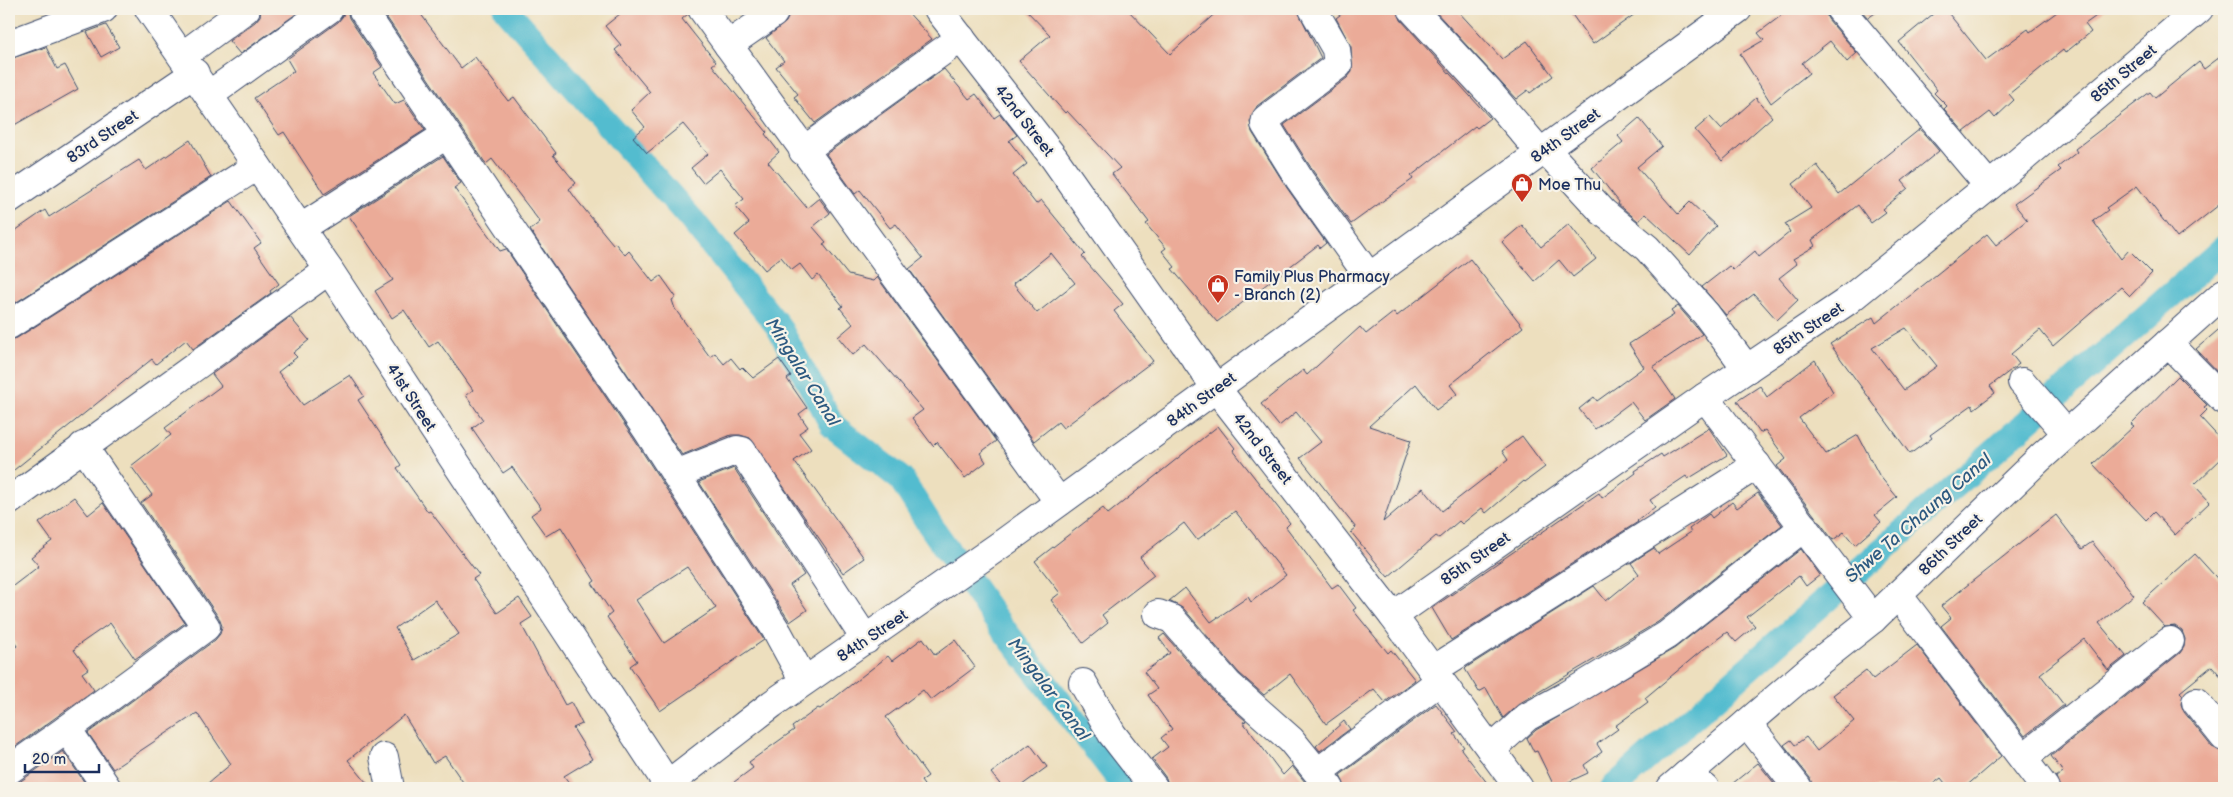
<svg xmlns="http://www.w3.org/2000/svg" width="2233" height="797" font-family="'Balsamiq Sans',sans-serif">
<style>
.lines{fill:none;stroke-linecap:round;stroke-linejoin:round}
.canal{stroke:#52bccf;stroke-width:26}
.building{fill:#ebab98;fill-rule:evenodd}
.minor-casing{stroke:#3a496c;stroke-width:30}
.major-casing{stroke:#3a496c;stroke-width:30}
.minor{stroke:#fff;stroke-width:28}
.major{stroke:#fff;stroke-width:28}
.labels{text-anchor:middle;stroke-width:4.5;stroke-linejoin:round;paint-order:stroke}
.street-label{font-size:16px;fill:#1b2f5e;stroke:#f7f3e8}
.poi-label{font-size:16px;fill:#1b2f5e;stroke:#f7f3e8;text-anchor:start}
.water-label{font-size:18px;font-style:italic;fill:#2c5980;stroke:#f7f3e8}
</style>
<rect width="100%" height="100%" fill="#f7f3e8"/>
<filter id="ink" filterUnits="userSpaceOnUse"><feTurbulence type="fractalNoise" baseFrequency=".02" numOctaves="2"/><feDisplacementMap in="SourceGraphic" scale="10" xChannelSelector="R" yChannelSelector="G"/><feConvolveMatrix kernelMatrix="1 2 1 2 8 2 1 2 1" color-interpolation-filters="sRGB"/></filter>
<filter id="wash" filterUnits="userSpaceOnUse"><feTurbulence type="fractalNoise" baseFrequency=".0096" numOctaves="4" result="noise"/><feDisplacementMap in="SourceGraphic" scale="20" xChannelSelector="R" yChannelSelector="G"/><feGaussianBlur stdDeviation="1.12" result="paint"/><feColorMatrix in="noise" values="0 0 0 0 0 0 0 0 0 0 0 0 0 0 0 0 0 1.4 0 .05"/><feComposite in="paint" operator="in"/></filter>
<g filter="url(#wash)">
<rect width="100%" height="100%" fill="#eddfbe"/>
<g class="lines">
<g class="canal">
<polyline points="506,9 691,219 778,326 833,426 901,479 928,522 994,617 1126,788"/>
<polyline points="1613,788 2224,248"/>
</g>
</g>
<g id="blocks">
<g class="building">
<polygon points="261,9 303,9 240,54 229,41 255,22 260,16"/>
<polygon points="344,9 347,9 349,18 382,67 373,73 395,104 404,100 425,130 324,194 284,132 279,135 254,98 294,71 287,59 338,22 343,16"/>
<polygon points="381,9 417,9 461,68 475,57 508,101 514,97 556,153 553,155 576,183 569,189 576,199 613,244 615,243 625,255 629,251 653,282 661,276 676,297 672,300 675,309 710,357 715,353 724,364 731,358 740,369 742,367 753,378 779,359 791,376 787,379 807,408 799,414 808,427 799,433 811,449 794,461 864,558 843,573 750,438 740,435 731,435 682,455 530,230 540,222 492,159 486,164"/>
<polygon points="626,9 687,9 688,14 682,19 716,62 712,65 767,132 765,134 779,152 768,162 807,208 819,198 830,213 813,227 826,242 823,244 848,275 873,281 877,277 996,441 980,453 986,462 965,478 937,442 933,446 912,418 923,410 866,344 853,355 838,337 853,324 840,308 843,306 818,275 812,280 800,264 792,270 781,257 765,270 735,235 749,223 735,206 744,199 720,169 703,183 691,168 708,154 683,124 647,153 633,137 645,127 631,110 650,92 615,50 621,45 605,26"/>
<polygon points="792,9 905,9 932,39 815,123 794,97 798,94 776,67 784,61 766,38 786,22"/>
<polygon points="1025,9 1127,9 1170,54 1220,9 1297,9 1321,58 1257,106 1250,122 1252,132 1287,188 1326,243 1320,248 1318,245 1217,322 1172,269 1175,267 1162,251 1166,248 1146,224 1149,222 1112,174 1120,168 1067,111 1065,113 1019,61 1050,35"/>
<polygon points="1348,9 1397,9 1401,20 1490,118 1477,128 1475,126 1411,176 1413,179 1351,224 1313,171 1284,125 1347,78 1352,72 1351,47 1336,18"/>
<polygon points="1433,9 1456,9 1502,59 1527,41 1553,76 1530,93 1528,90 1516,99"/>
<polygon points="1568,9 1642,9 1593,44"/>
<polygon points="1790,9 1825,9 1828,19 1857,53 1847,62 1830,41 1802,63 1809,73 1771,103 1740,54 1764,40 1758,33"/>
<polygon points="1860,9 1881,9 1868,18"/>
<polygon points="1939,9 1945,9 1986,60 2028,29 2030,32 2061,9 2106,9 2085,24 2091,32 2065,53 2063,50 2009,94 2014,100 1995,118 1990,112 1964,132 1944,109 1947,106 1934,93 1937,90 1899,42"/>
<polygon points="106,25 119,47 101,57 87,32"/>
<polygon points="46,47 57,69 65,65 78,89 9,128 9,59"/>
<path d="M2224 54V201L2177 238 2137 186 2106 208 2108 210 2093 221 2121 259 2129 250 2152 273 2130 296 2121 287 2053 346 2040 330 2011 354 2019 364 1990 386 1995 393 1974 409 1972 405 1930 435 1932 438 1910 454 1830 344 1873 317 1876 323 1987 234 1996 245 2027 220 2014 204 2061 170 2058 167 2077 152 2075 149 2150 92 2155 98 2199 62 2204 69ZM1906 328 1937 366 1904 390 1872 348Z"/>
<path d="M944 69 969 99 976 94 994 118 1000 114 1017 135 1009 141 1027 164 1013 175 1036 204 1041 200 1085 254 1082 257 1123 304 1114 311 1153 361 1063 428 1058 422 1034 441 909 269 923 258 896 224 890 228 860 190 855 194 826 154ZM1051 253 1075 283 1037 313 1013 284Z"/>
<polygon points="1756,98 1772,117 1722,161 1695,130 1710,117 1721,129"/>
<polygon points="1639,118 1662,146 1637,167 1678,214 1690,202 1716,226 1690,255 1646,214 1638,221 1618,204 1619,202 1592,168 1623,142 1618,136"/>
<polygon points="1920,129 1939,151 1902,181 1908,188 1883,209 1886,212 1871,223 1858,205 1812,240 1815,246 1793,259 1797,264 1779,278 1798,300 1777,320 1754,294 1726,315 1702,287 1729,266 1733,270 1755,251 1759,257 1790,232 1785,224 1811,208 1793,184 1817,165 1839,194"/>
<polygon points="190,140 211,177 9,307 9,235 45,210 49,217 139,160 146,170"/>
<path d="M443 156 461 183 454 188 500 251 506 249 634 439 764 640 660 711 630 666 637 661 607 617 612 613 592 583 595 581 561 527 546 536 531 515 541 508 512 467 503 473 472 428 483 420 466 395 473 390 438 341 429 347 404 310 392 318 375 291 393 280 349 216ZM687 567 716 608 664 643 636 600Z"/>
<polygon points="231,201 261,243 254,248 279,284 270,291 271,293 193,349 186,340 156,364 152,359 9,474 9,340 17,338"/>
<polygon points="1569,224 1596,259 1573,277 1559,260 1535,281 1502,242 1522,225 1541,247"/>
<polygon points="1470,259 1523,327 1450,385 1457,394 1436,410 1416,384 1369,426 1411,440 1383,522 1423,488 1442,511 1508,460 1502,451 1522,436 1545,467 1525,482 1524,481 1486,513 1482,508 1462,524 1459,521 1439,538 1436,536 1388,577 1351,532 1356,528 1300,458 1321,442 1296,412 1279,426 1261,404 1303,370 1307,375 1360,327 1366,334 1394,312 1397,316"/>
<polygon points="1678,306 1702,334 1653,367 1675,399 1645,420 1631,402 1595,429 1579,409 1594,397 1597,401 1644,367 1629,344 1674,315 1671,311"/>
<path d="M290 317 309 340 293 353 297 357 278 372 303 405 350 375 364 396 358 400 401 465 397 468 428 512 430 511 479 575 473 579 497 613 519 598 532 617 521 624 565 705 571 702 582 724 573 728 592 759 564 776 573 788H467L445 756 433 763 404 715 348 760 371 788H202L231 764 197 713 113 769 88 733 215 640 220 634 222 626 219 618 141 503 152 495 131 466 171 435 165 428 221 386 212 374ZM435 600 459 634 414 660 395 628Z"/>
<polygon points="2224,325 2224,378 2196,349"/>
<polygon points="1815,360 1833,392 1799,418 1826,454 1858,435 1879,475 1897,497 1875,515 1881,522 1855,545 1844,532 1833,540 1777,466 1786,459 1765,430 1760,433 1737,401 1760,386 1767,397"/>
<polygon points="2178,376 2207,405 2204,407 2207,410 2200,417 2224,443 2224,456 2194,485 2210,502 2175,535 2154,512 2146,520 2093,464 2134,426 2131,424"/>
<polygon points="1218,426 1235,448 1233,450 1290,523 1286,527 1332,588 1338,584 1356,608 1353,610 1388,653 1391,650 1415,680 1385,702 1374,689 1326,724 1290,674 1264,695 1239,673 1184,609 1169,601 1185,588 1211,622 1248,597 1251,602 1286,575 1235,511 1197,540 1184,523 1140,557 1154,575 1102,615 1108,623 1083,643 1051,600 1060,593 1035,561 1103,508 1108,514"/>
<polygon points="1709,428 1727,455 1688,479 1686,476 1650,500 1655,507 1637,521 1638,522 1451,640 1432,608 1599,493 1602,498 1636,473 1635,471 1661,454 1663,457"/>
<polygon points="734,468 804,575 790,585 807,610 790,622 699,482"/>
<polygon points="1758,493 1782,525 1658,622 1520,703 1503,718 1486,688 1479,692 1465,669 1467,667 1594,586 1606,601 1639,574 1631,563 1654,548 1658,554 1691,532 1689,529 1709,514 1712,518 1732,502 1737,508"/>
<polygon points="74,497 88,515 103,503 185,623 135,659 110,623 77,646 74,650 88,669 82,673 94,690 9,751 9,652 17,646 9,635 9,589 39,566 31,557 52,541 39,523"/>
<polygon points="2056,515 2082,549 2092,542 2134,595 2099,623 2126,656 2108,670 2084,639 2040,674 2064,705 2025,736 1941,626 1951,618 1941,606"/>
<polygon points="1801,549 1820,575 1806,586 1799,576 1747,617 1755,626 1736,642 1727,632 1700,652 1645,698 1648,702 1615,726 1618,729 1597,744 1602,752 1584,765 1588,773 1555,788 1537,751 1534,752 1527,738 1536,730 1675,648"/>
<polygon points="2195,554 2224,586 2224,680 2212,666 2180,692 2183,695 2181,704 2184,712 2212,747 2224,752 2224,788 2060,788 2056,777 2063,772 2051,756 2180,653 2184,647 2185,639 2182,631 2175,626 2165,627 2142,602"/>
<polygon points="1164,634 1216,694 1246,721 1243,722 1283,775 1292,766 1310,788 1169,788 1166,778 1152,759 1168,747 1161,738 1172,729 1148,695 1157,689 1144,672 1170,653 1159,638"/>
<polygon points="923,638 935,655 955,640 975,667 931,700 923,690 886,717 928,776 921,781 926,788 726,788 753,768 749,762 794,730 792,727 818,708 820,709 888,656 892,661"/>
<polygon points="1917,645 2001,756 1964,788 1949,788 1941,778 1928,788 1813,788 1810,778 1784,745 1791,740 1795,745 1806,737 1817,751 1854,721 1833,695 1866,670 1873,679"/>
<polygon points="1436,704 1457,732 1454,734 1464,747 1461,749 1491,788 1345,788 1340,775"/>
<polygon points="1344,721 1350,729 1320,751 1316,746"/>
<polygon points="1030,744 1047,767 1018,788 1003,788 991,773"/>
<polygon points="63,751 87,786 9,788 9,785 18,783"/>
<polygon points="1758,763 1778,788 1727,788"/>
</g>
</g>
</g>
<g filter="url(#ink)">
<use href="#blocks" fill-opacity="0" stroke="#3a496c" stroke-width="1"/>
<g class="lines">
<g class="minor-casing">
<g id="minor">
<polyline points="149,9 329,270 668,785"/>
<polyline points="362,9 647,430 778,633 804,681"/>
<polyline points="702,9 1059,502"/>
<polyline points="938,9 1054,158 1216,388 1393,616 1519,788"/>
<polyline points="1313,9 1336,49 1338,65 1266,119 1265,124 1300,180 1369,277"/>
<polyline points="1412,9 1489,92 1540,152"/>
<polyline points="1840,9 1989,186"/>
<polyline points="9,44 103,9"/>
<polyline points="728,45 773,14 776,9"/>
<polyline points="182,56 246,9"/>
<polyline points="209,95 329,9"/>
<polyline points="1545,149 1603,212 1647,248 1706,314 1747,369"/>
<polyline points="803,151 961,38"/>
<polyline points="9,199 195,73"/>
<polyline points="301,228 446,135"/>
<polyline points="9,325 257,166"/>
<polyline points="2168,343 2224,400"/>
<polyline points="2022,382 2067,434"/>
<polyline points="1705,397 1873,619"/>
<polyline points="676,474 737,450 742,451 866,640"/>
<polyline points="9,501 329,270"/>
<polyline points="1898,595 2045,788"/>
<polyline points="1158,614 1172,619 1228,684 1291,740 1330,788"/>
<polyline points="1393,616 1705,397 1846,302 2015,165 2199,9"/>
<polyline points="1433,670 1757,465"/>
<polyline points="1083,683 1112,734 1154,788"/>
<polyline points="2196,702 2224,737"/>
<polyline points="1747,723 1798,788"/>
<polyline points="67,729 206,627 83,446"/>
<polyline points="1491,750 1527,717 1566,696 1667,635 1804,527"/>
<polyline points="384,757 390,788"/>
<polyline points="2023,758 2170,641"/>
<polyline points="9,770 67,729 107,788"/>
<polyline points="1318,772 1440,681"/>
<polyline points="1686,775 1705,788"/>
</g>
</g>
<g class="major-casing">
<g id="major">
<polyline points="663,788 772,704 1006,541 1738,9"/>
<polyline points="1671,788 1816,664 1873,619 2040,458 2224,293"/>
</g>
</g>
<use href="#minor" class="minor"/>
<use href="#major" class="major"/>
</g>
</g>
<defs>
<g id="shop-pin" transform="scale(1.125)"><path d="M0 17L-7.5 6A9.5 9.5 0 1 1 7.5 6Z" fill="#c8321e" stroke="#f7f3e8"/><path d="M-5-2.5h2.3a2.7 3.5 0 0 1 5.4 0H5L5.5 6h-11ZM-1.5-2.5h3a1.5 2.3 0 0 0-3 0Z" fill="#fff"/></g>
</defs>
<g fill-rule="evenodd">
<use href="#shop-pin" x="1522" y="184"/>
<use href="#shop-pin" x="1218" y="285"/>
</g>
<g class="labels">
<g class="street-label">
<text transform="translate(2123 73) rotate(-40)" y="6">85th Street</text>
<text transform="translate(1025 120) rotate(52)" y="6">42nd Street</text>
<text transform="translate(1565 135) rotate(-36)" y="6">84th Street</text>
<text transform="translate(102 136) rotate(-34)" y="6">83rd Street</text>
<text transform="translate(1808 328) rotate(-34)" y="6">85th Street</text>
<text transform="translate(412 397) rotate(57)" y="6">41st Street</text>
<text transform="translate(1201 399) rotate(-36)" y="6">84th Street</text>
<text transform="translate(1263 448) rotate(52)" y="6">42nd Street</text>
<text transform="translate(1950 544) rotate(-44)" y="6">86th Street</text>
<text transform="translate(1475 558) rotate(-35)" y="6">85th Street</text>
<text transform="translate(872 635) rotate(-34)" y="6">84th Street</text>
</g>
<g class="poi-label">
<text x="1538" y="190">Moe Thu</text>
<text x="1234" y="282">Family Plus Pharmacy<tspan x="1234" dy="18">- Branch (2)</tspan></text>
</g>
<g class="water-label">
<text transform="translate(803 372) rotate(58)" y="6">Mingalar Canal</text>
<text transform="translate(1918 518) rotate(-41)" y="6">Shwe Ta Chaung Canal</text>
<text transform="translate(1049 689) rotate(53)" y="6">Mingalar Canal</text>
</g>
</g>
<rect width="2233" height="797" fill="none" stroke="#f7f3e8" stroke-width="30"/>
<path d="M25 764v8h74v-8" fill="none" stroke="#1b2f5e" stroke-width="2.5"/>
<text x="32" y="764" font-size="15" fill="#1b2f5e" stroke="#f7f3e8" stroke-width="4" paint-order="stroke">20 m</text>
</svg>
